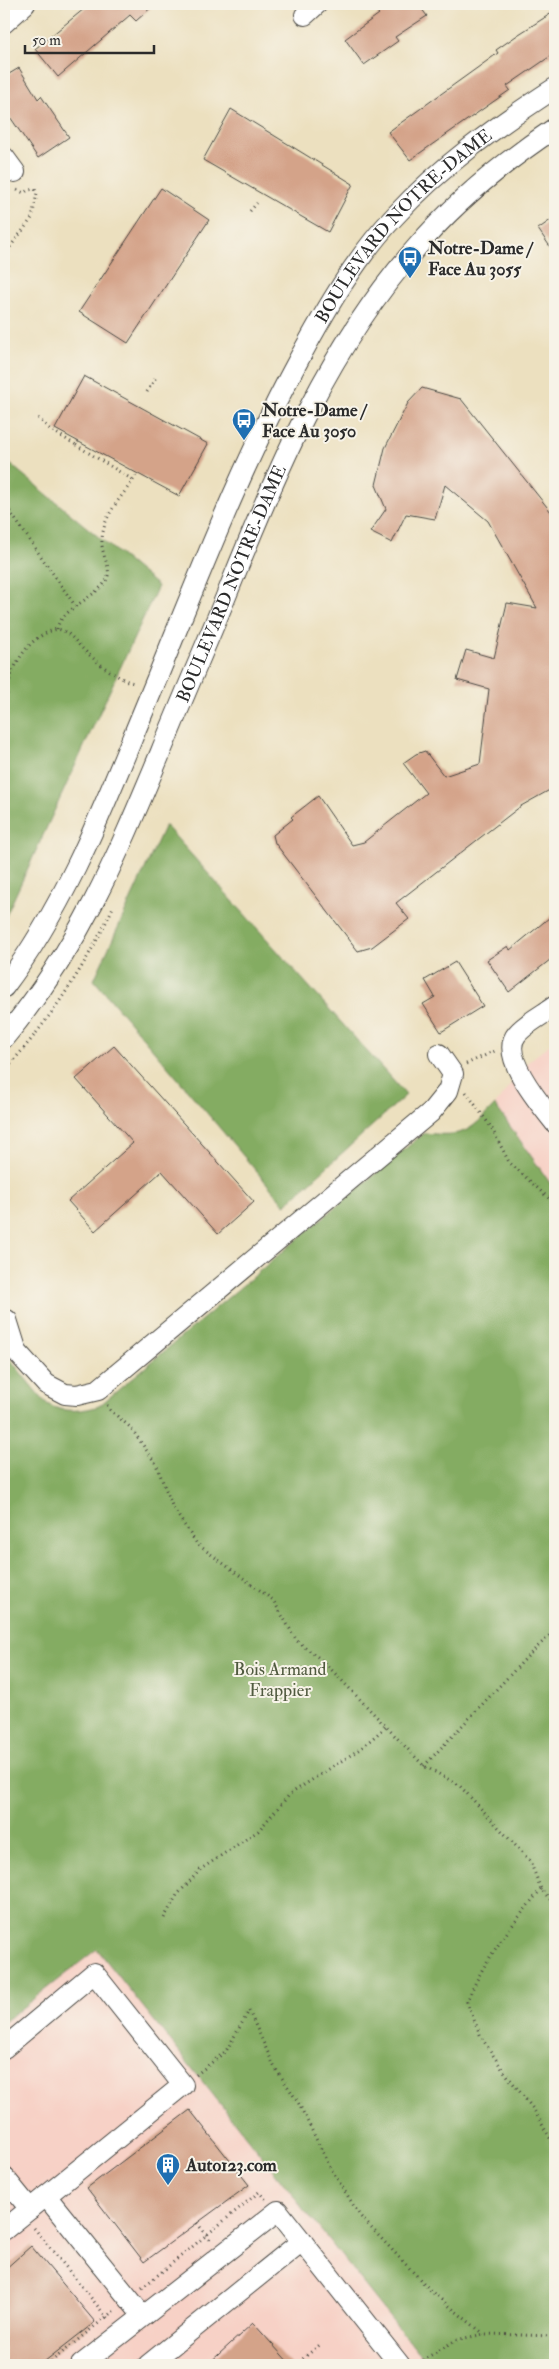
<svg xmlns="http://www.w3.org/2000/svg" width="559" height="2369" font-family="'IM FELL Double Pica',serif">
<style>
.built{fill:#f7d1c6}
.forest{fill:#84ac62;stroke:#586c46}
.building{fill:#d4a389}
.lines{fill:none;stroke-linecap:round;stroke-linejoin:round}
.minor-casing{stroke:#484641;stroke-width:22}
.path{stroke:#484641;stroke-width:3;stroke-dasharray:1 4;stroke-linecap:butt}
.minor{stroke:#fff;stroke-width:20}
.labels{text-anchor:middle;stroke-width:4;stroke-linejoin:round;paint-order:stroke}
.street-label{font-size:18px;fill:#2b2b2b;stroke:#f7f3e8}
.poi-label{font-size:18px;font-weight:bold;fill:#2b2b2b;stroke:#f7f3e8;text-anchor:start}
.park-label{font-size:18px;fill:#505a3f;stroke:#f7f3e8}
</style>
<rect width="100%" height="100%" fill="#f7f3e8"/>
<filter id="ink" filterUnits="userSpaceOnUse"><feTurbulence type="fractalNoise" baseFrequency=".02" numOctaves="2"/><feDisplacementMap in="SourceGraphic" scale="10" xChannelSelector="R" yChannelSelector="G"/><feConvolveMatrix kernelMatrix="1 2 1 2 8 2 1 2 1" color-interpolation-filters="sRGB"/></filter>
<filter id="wash" filterUnits="userSpaceOnUse"><feTurbulence type="fractalNoise" baseFrequency=".0096" numOctaves="4" result="noise"/><feDisplacementMap in="SourceGraphic" scale="20" xChannelSelector="R" yChannelSelector="G"/><feGaussianBlur stdDeviation="1.12" result="paint"/><feColorMatrix in="noise" values="0 0 0 0 0 0 0 0 0 0 0 0 0 0 0 0 0 1.4 0 .05"/><feComposite in="paint" operator="in"/></filter>
<g filter="url(#wash)">
<rect width="100%" height="100%" fill="#ece0bf"/>
<g class="built">
<polygon points="555,1040 555,1190 495,1105 528,1062"/>
<polygon points="97,1949 428,2365 4,2365 4,2022"/>
</g>
<g class="forest">
<polygon points="4,459 158,586 4,920"/>
<polygon points="165,825 406,1095 285,1205 94,980"/>
<path d="M495 1105 555 1190V2365H428L97 1949 4 2022V1351C12 1361 41 1400 49 1405 64 1413 84 1411 99 1406L424 1133C464 1137 468 1133 495 1105Z"/>
</g>
<g id="blocks">
<g class="building">
<polygon points="90,4 155,4 136,21 130,15 58,77 35,49"/>
<polygon points="389,4 418,4 427,16 395,37 398,41 364,65 345,39 379,14 377,12"/>
<polygon points="555,11 555,53 507,86 510,90 410,160 388,132 498,53 496,50 519,34"/>
<polygon points="19,68 38,99 41,96 69,137 38,158 4,108 4,77"/>
<polygon points="231,109 353,184 328,232 203,160"/>
<polygon points="161,188 209,220 128,343 79,312"/>
<polygon points="555,217 555,254 538,229"/>
<polygon points="84,376 208,444 179,496 55,429"/>
<polygon points="422,388 461,399 555,517 555,787 521,806 396,903 409,919 372,947 358,951 275,843 273,835 293,819 291,817 318,796 352,845 364,842 426,793 403,763 416,754 425,751 444,776 480,764 489,689 457,680 466,650 494,658 507,603 537,608 488,521 445,485 435,519 406,514 392,543 370,532 386,509 376,485 385,448 408,403"/>
<polygon points="555,913 555,956 509,992 487,960 508,946 510,950"/>
<polygon points="455,962 483,1006 441,1032 423,1004 435,997 425,980"/>
<polygon points="114,1046 254,1202 218,1234 162,1171 95,1231 68,1201 133,1143 76,1079"/>
<polygon points="190,2110 249,2185 144,2262 87,2188"/>
<polygon points="31,2246 95,2322 40,2365 4,2365 4,2270"/>
<polygon points="253,2323 291,2365 207,2365"/>
</g>
</g>
</g>
<g filter="url(#ink)">
<use href="#blocks" fill-opacity="0" stroke="#484641" stroke-width="1"/>
<g class="lines">
<g class="minor-casing">
<g id="minor">
<polyline points="305,15 317,4"/>
<polyline points="4,23 25,4"/>
<polyline points="4,157 15,172"/>
<path id="s1" d="M4 987C63 909 99 819 136 729 188 605 235 477 299 359 326 309 356 257 395 216 441 166 498 125 555 88"/>
<path d="M555 1006C544 1014 526 1023 517 1034 498 1056 542 1106 555 1123"/>
<path id="s2" d="M4 1038C78 950 116 859 160 754 183 697 208 641 231 584 279 465 330 345 416 248 456 201 504 162 555 128"/>
<polyline points="7,1320 17,1352 46,1384 65,1394 77,1395 98,1390 431,1112 448,1091 453,1074 439,1054"/>
<polyline points="4,2048 94,1973 183,2085 4,2230"/>
<polyline points="4,2177 30,2209"/>
<polyline points="46,2196 143,2316"/>
<polyline points="81,2365 278,2211 400,2365"/>
<polyline points="148,2365 302,2241"/>
</g>
</g>
<g class="path">
<polyline points="250,211 257,203"/>
<polyline points="4,255 32,218 37,193 35,189 28,190 24,193 17,190"/>
<polyline points="147,392 156,377"/>
<polyline points="38,418 51,430 76,445 78,442"/>
<polyline points="76,445 133,480"/>
<polyline points="4,503 76,607"/>
<path d="M57 629C60 610 95 598 106 581 112 570 105 562 103 551 101 544 102 535 104 528 108 510 125 493 136 476"/>
<path d="M4 704C9 697 6 692 8 685 16 659 30 636 57 629 69 631 74 640 82 648 93 659 120 682 136 683"/>
<polyline points="466,1064 495,1051"/>
<path d="M4 1071C48 1023 87 965 114 905"/>
<polyline points="466,1092 491,1127 509,1162 555,1204"/>
<polyline points="107,1405 110,1410 131,1428 156,1464 173,1508 197,1544 273,1600 297,1641 324,1662 424,1766 459,1785 530,1861 541,1889 555,1905"/>
<polyline points="424,1766 527,1657 555,1630"/>
<path d="M541 1889C512 1926 484 1958 467 2002L481 2037 503 2070 534 2110 555 2147"/>
<polyline points="164,1918 177,1895 201,1869 258,1831 290,1794 360,1749 387,1726"/>
<polyline points="249,2011 274,2066 298,2102 330,2167 360,2216 433,2293 484,2334"/>
<polyline points="196,2075 226,2051 249,2011"/>
<polyline points="197,2223 212,2242"/>
<polyline points="34,2228 109,2320"/>
<polyline points="142,2288 259,2192 266,2200"/>
<polyline points="418,2363 456,2340 484,2334 555,2336"/>
<polyline points="47,2365 116,2309"/>
<polyline points="295,2365 322,2343"/>
</g>
<use href="#minor" class="minor"/>
</g>
</g>
<defs>
<g id="bus-pin" transform="scale(1.25)"><path d="M0 17L-7.5 6A9.5 9.5 0 1 1 7.5 6Z" fill="#1f6fb2" stroke="#f7f3e8"/><path d="M-5-6H5V4H4V6H2V4H-2V6H-4V4H-5ZM-3.5-4V0h7V-4ZM-3.5 1.2v1.5H-2V1.2ZM2 1.2v1.5H3.5V1.2Z" fill="#fff"/></g>
<g id="building-pin" transform="scale(1.25)"><path d="M0 17L-7.5 6A9.5 9.5 0 1 1 7.5 6Z" fill="#1f6fb2" stroke="#f7f3e8"/><path d="M-4-6H4V6H1V3H-1V6H-4ZM-2.5-4.3h1.7v1.8h-1.7ZM.8-4.3h1.7v1.8H.8ZM-2.5-1h1.7V.8h-1.7ZM.8-1h1.7V.8H.8Z" fill="#fff"/></g>
</defs>
<g fill-rule="evenodd">
<use href="#bus-pin" x="410" y="258"/>
<use href="#bus-pin" x="244" y="420"/>
<use href="#building-pin" x="168" y="2165"/>
</g>
<g class="labels">
<g class="street-label">
<text dy="6" stroke="none"><textPath href="#s1" startOffset="866">BOULEVARD NOTRE-DAME</textPath></text>
<text dy="6" stroke="none"><textPath href="#s2" startOffset="510">BOULEVARD NOTRE-DAME</textPath></text>
</g>
<g class="poi-label">
<text x="428" y="254">Notre-Dame /<tspan x="428" dy="21">Face Au 3055</tspan></text>
<text x="262" y="416">Notre-Dame /<tspan x="262" dy="21">Face Au 3050</tspan></text>
<text x="186" y="2171">Auto123.com</text>
</g>
<g class="park-label">
<text x="280" y="1675">Bois Armand<tspan x="280" dy="21">Frappier</tspan></text>
</g>
</g>
<rect width="559" height="2369" fill="none" stroke="#f7f3e8" stroke-width="20"/>
<path d="M25 45v8h129v-8" fill="none" stroke="#2b2b2b" stroke-width="2.5"/>
<text x="32" y="45" font-size="15" fill="#2b2b2b" stroke="#f7f3e8" stroke-width="4" paint-order="stroke">50 m</text>
</svg>
